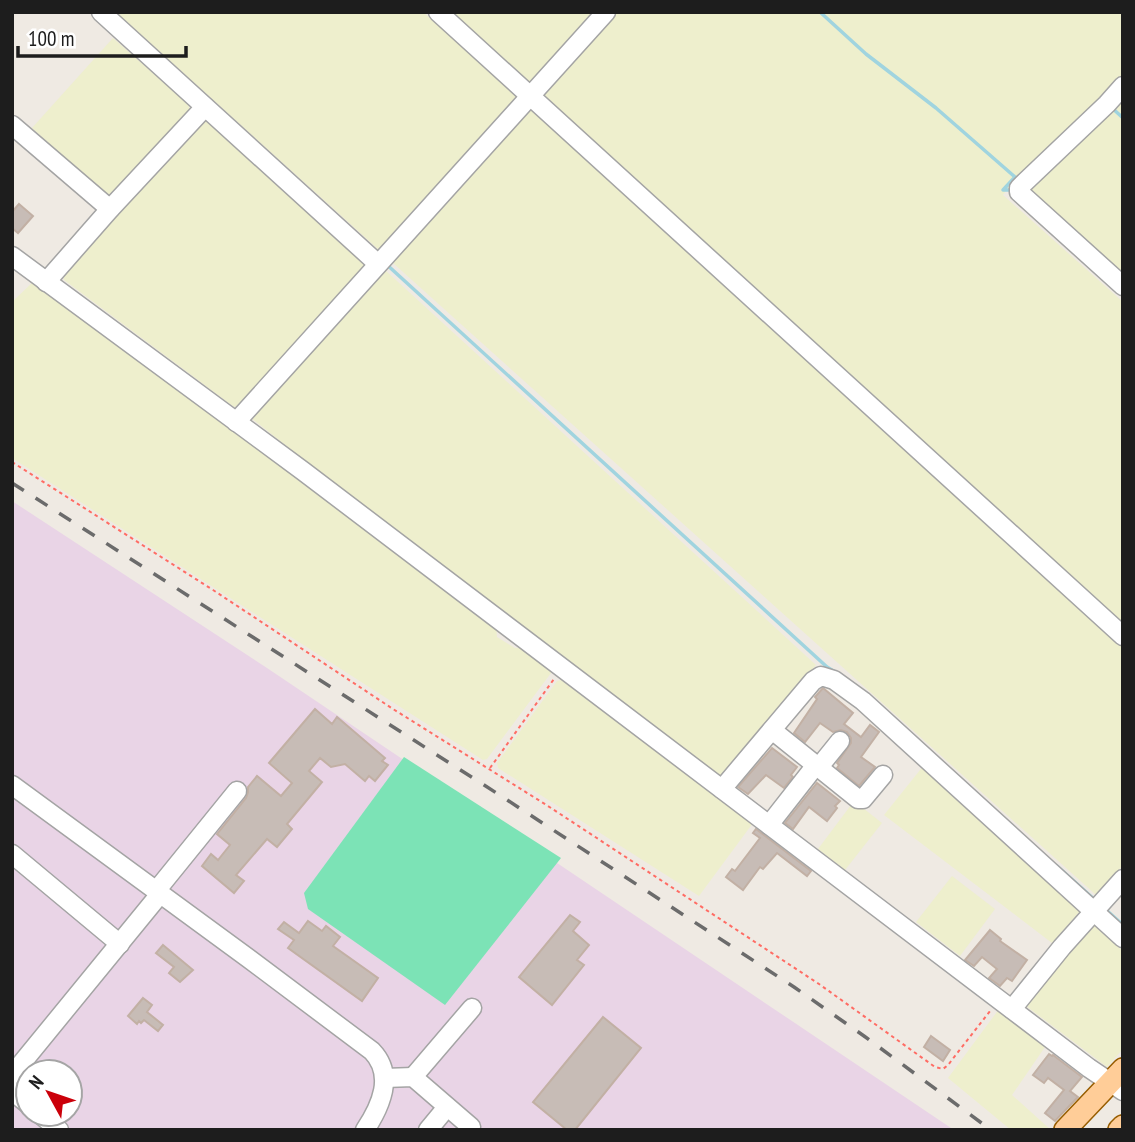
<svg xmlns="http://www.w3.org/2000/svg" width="1135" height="1142" font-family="'PT Sans Narrow',sans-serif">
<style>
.industrial{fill:#e9d4e6;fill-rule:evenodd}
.farmland{fill:#eeefcd}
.pitch{fill:#7ce3b6}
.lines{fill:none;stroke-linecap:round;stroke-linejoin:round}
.stream{stroke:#a0d4df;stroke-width:3.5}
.building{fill:#c7bcb6;stroke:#c2b0a4;stroke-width:2}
.minor-casing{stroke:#a4a4a4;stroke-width:21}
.major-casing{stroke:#975d00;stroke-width:24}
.path{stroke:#ff6c64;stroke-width:2;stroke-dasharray:3.5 3.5;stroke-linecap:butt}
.minor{stroke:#fff;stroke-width:18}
.major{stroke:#ffcd98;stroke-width:21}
.rail{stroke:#6b6b6b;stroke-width:3.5;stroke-dasharray:14 14;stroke-linecap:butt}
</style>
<rect width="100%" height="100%" fill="#efeae3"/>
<path class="industrial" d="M12 501 267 668 954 1130H12ZM28 1072H70V1114H28Z"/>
<g class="farmland">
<polygon points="116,12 423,12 518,97 379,250"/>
<polygon points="451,12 597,12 531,86"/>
<polygon points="615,12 1123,12 1123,79 1013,182 1003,195 1123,302 1123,625 543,94"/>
<polygon points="113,38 188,104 190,110 114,194 104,194 32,128"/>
<polygon points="1123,97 1123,276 1029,191 1109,113"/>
<polygon points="530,107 1123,648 1123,865 1096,895 393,263 393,255"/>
<polygon points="208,119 365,262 366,267 242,405 234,407 64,280 63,275 203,120"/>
<polygon points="385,270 816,665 720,778 409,543 251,418 379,271"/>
<polygon points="35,280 496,624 497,637 515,648 525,647 554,669 487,759 483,760 12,458 12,302"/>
<polygon points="561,680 753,823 699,896 498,768 497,763 557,681"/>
<polygon points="924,765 1082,909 1052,943 884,815"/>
<polygon points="854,801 882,823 845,870 818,849"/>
<polygon points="952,876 995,909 960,956 916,922"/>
<polygon points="1090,922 1123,951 1123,1049 1107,1067 1022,1003"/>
<polygon points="999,1009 1047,1044 1012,1095 1051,1130 1011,1130 948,1078"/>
</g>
<polygon class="pitch" points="404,757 561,858 445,1005 308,909 304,893"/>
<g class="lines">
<g class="stream">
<polyline points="820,12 866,54 936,108 1015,177 1003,190 1015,190"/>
<polyline points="1111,107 1123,118"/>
<polyline points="385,263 827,667 835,672"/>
<polyline points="1057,866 1095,900"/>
<polyline points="1104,908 1123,925"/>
</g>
</g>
<g class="building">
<polygon points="19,204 33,216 18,233 12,228 12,212"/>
<polygon points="823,688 853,713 844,724 861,737 870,725 879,732 861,757 875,767 859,786 837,768 839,765 837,763 851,743 851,738 847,732 841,730 833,732 820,723 805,742 794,733 817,699 815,697"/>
<polygon points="315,709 332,724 337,717 385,758 382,761 388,765 375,781 369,776 365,781 345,764 331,767 320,758 309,771 322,782 287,824 292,829 277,847 267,839 236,875 244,881 234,893 202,866 211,854 218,860 230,845 217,834 246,798 248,792 248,787 257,776 281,796 292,783 269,763"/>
<polygon points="772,748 797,767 791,775 793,777 784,788 766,775 748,794 738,787"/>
<polygon points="817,783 840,801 835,806 837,808 827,821 809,807 793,829 785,823"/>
<polygon points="756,829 811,871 807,876 777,853 763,869 760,867 743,890 726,877 732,869 735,871 760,838 753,833"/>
<polygon points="570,915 580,922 573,931 589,945 577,960 584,965 552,1005 519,977"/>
<polygon points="308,921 322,931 326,926 340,937 333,946 378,978 362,1001 288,948 294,940 278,929 284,922 299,933"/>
<polygon points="990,930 1001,939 1000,941 1027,960 1012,981 1007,978 1000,986 989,978 997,969 982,957 974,966 965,960"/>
<polygon points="163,945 193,970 180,982 169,973 174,967 156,953"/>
<polygon points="143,998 152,1005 147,1012 163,1025 158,1031 144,1020 141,1023 139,1021 137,1024 128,1016"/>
<polygon points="603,1017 641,1048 575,1130 567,1130 533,1102"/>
<polygon points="931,1036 950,1050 943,1061 924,1047"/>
<polygon points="1049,1054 1052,1056 1053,1055 1082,1077 1070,1091 1078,1097 1055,1121 1045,1113 1064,1090 1048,1078 1044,1083 1033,1075"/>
</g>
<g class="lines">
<g class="minor-casing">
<g id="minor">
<polyline points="101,12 377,263"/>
<polyline points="438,12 1123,636"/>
<polyline points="1123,86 1107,104 1025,182 1019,188 1019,192 1123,286"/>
<polyline points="12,125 110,209"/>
<polyline points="12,256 303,471 1089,1068 1123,1091"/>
<polyline points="46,282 110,209 205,107"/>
<polyline points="236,422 606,12"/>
<polyline points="772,730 858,799 863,799 883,775"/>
<polyline points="819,767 840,741"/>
<path d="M12 785 248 958 372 1051C395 1075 381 1106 365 1130"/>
<polyline points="722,789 813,681 821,676 834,680 863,701 1123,938"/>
<polyline points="769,825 816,765"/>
<polyline points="12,854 120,944"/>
<polyline points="156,891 237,791"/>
<polyline points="1012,1009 1062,947 1123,879"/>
<polyline points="12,1075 160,894"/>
<polyline points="413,1077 472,1008"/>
<polyline points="385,1078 413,1077 471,1127 468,1130"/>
<polyline points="12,1091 28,1104"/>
<polyline points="40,1114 59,1130"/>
<polyline points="428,1130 447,1107"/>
</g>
</g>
<g class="major-casing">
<g id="major">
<polyline points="1065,1130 1123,1069"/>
<polyline points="1119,1130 1123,1126"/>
</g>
</g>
<g class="path">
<polyline points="12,462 213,590 393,709 548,806 819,984 935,1067 943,1069 948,1065 990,1011"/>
<polyline points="490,768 554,679"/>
</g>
<use href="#minor" class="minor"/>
<use href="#major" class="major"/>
<polyline class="rail" points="12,483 498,794 794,987 864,1036 991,1130"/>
</g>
<rect width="1135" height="1142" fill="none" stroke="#1d1d1d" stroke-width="28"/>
<g transform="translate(49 1093) rotate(310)"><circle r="33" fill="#ffffff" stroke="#a5a5a5" stroke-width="2"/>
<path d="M0-5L12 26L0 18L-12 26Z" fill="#cb000a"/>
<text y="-10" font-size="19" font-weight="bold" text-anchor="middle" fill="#1d1d1d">N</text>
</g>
<path d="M18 46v10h168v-10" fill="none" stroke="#1d1d1d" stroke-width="3.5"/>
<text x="28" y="46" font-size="21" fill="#1d1d1d" stroke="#ffffff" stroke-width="5" paint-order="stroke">100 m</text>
</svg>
